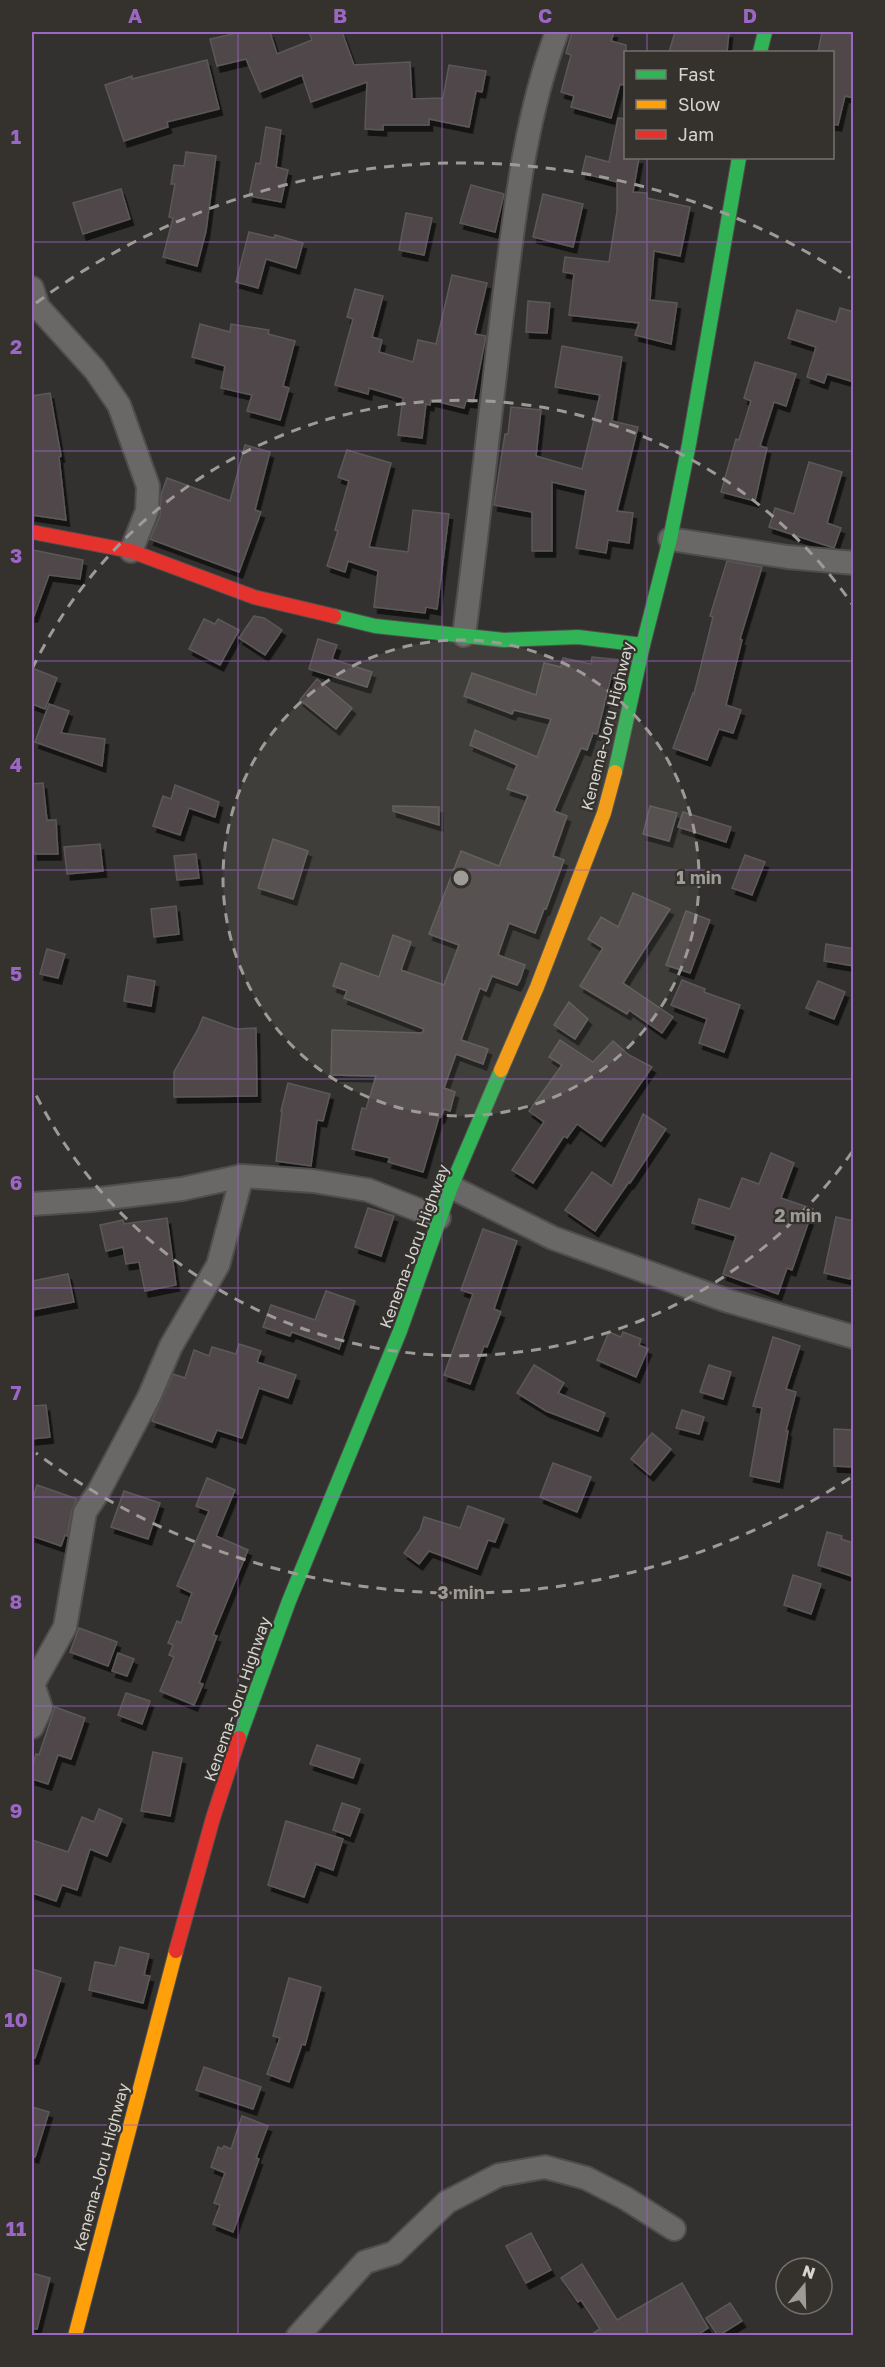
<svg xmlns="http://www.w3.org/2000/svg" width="885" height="2367" font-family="'Golos Text',sans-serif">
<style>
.building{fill:#4f4648;stroke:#5b5958;stroke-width:1.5;filter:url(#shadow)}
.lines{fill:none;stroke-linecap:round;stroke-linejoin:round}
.street-casing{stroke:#4f4e4c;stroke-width:26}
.fast-casing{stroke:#4f4e4c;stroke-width:16}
.slow-casing{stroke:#4f4e4c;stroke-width:16}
.jam-casing{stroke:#4f4e4c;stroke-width:16}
.street{stroke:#6a6867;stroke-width:22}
.fast{stroke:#30b455;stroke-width:14}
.slow{stroke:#ff9f0a;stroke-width:14}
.jam{stroke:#e5322d;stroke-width:14}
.grid{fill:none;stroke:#9b67c5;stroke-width:1.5;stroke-opacity:0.55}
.ring{fill:none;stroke:#9d9b98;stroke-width:3;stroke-dasharray:10 8}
.labels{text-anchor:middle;stroke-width:4.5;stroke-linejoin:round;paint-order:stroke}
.street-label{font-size:16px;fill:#d6d4d1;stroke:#35322d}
.centre{fill:#9d9b98;stroke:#35322d;stroke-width:3}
.ring-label{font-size:18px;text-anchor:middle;font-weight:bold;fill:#9d9b98;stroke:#35322d;stroke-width:4.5;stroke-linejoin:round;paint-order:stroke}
.neatline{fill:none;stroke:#9b67c5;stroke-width:2}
.grid-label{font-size:20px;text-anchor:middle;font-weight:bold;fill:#9b67c5}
</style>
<defs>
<filter id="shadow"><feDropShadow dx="3.5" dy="6" stdDeviation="0" flood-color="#0009"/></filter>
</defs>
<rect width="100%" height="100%" fill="#33312f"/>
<g class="building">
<polygon points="242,32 270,32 277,54 312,40 309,32 342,32 354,65 410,62 412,99 443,98 449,65 486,71 482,92 476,91 469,127 429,119 429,125 383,125 383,130 365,129 367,82 311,102 302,75 260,92 246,59 217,66 210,39"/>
<polygon points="572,32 614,32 611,41 626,45 626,75 623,85 620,84 611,118 571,107 574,96 561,92 571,55 566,53"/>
<polygon points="675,32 729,32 727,52 669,52"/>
<polygon points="822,32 854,32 854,98 845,96 838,125 832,124 832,52 818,52"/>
<polygon points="207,60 219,109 167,122 168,127 124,141 105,85 132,76 132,79"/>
<polygon points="618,118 626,119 626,158 639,158 633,192 647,193 647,198 690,207 680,256 654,251 650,300 677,303 671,344 635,335 639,323 569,315 574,274 563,272 565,257 609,262 617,211 617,182 582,173 586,156 609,162"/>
<polygon points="266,127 281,130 276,167 288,170 281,202 249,196 256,163 260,164"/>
<polygon points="186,152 216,156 206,231 197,266 163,257 173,218 169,217 175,184 171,184 174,165 184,166"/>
<polygon points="471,185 504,194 495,232 460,223"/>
<polygon points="121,189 130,219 83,234 73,203"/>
<polygon points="543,194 583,204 573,247 533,237"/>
<polygon points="406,213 432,218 424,255 399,250"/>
<polygon points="249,232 274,238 275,235 303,243 296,268 266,259 258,288 236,282"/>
<polygon points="452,275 487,283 475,334 486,336 473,402 466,401 464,408 431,400 430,405 426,404 422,438 398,435 403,398 369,388 368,394 335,385 353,319 347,317 355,289 383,296 372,337 382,340 379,352 413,362 418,340 436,344"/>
<polygon points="528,301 550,303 547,333 526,332"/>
<polygon points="840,308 854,312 854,382 827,374 824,383 807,377 816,347 788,338 797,310 836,322"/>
<polygon points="200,324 230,332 231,324 269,330 268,334 295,341 283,386 289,388 280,420 247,411 252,395 221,388 225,366 192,357"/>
<polygon points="562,346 622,357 612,421 638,427 617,511 633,513 629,543 608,540 606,553 576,548 586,490 552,482 552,551 532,551 532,512 494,505 505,434 508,434 511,407 541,410 536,456 582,469 600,395 555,387"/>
<polygon points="755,362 796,374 786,406 774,402 760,446 767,448 755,501 721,492 736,439 739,440 751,401 744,398"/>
<polygon points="50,393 61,456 59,457 66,520 32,515 32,396"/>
<polygon points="245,445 270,452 255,510 261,512 239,572 150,539 160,516 161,495 167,478 230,501"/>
<polygon points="347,450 391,463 369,547 408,552 413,510 449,514 437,609 426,607 425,613 374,607 378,571 348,561 345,572 327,566 338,531 335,530 349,481 338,477"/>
<polygon points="809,462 842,472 827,523 841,528 834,548 769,527 775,508 794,514"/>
<polygon points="33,550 83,560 80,579 49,575 34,616 32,616"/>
<polygon points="727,561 762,567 740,639 742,640 726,705 741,710 733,733 719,729 707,760 673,748 693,693 694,694 713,617 710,616"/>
<polygon points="254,616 264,618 282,630 265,655 239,638"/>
<polygon points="204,619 215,624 218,619 239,630 220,665 189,649"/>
<polygon points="318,639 337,645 332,659 372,672 367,687 309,669"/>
<polygon points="592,657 620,660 618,674 612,673 597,734 593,733 587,750 581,748 554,811 567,816 553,856 564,860 546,909 544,909 535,933 509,923 498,955 525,965 520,980 517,985 492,976 486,991 480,988 461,1040 488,1049 483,1064 456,1054 444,1088 455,1092 450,1111 444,1109 441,1117 439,1117 423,1172 388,1162 390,1158 352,1149 362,1108 366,1109 376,1076 331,1075 332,1030 422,1033 424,1029 344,998 347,991 333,986 341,963 379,977 393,935 411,942 401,970 444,985 459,945 429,934 461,851 499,866 528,796 507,789 517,765 470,745 475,730 537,757 551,719 514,710 512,714 464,696 472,673 536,695 544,663 561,667 563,658 591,664"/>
<polygon points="32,668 57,678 45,709 32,704"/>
<polygon points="317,679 352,708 336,729 300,700"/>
<polygon points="49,704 69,711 61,733 105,739 102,766 35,742"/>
<polygon points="43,783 47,820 56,820 58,854 34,854 32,784"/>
<polygon points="175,785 219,802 215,817 189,808 180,835 153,826 163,796 171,799"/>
<polygon points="393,806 439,807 439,825 393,811"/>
<polygon points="650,806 677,813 669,841 643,834"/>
<polygon points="683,812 731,827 726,842 678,827"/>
<polygon points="273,839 308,851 293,899 258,888"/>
<polygon points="100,844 103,871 67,874 64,847"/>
<polygon points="196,854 199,878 177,880 174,856"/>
<polygon points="745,855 765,862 752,895 732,888"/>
<polygon points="633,893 670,909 623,983 673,1017 662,1033 629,1010 627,1014 580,986 603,948 588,939 601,917 618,927"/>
<polygon points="176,906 179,934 154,937 151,909"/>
<polygon points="686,911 710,920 690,973 666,965"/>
<polygon points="826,944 854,949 854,966 824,961"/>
<polygon points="47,949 65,954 58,978 40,974"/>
<polygon points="128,976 155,981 151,1006 124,1001"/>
<polygon points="682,980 705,989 704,992 740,1005 724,1052 699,1043 707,1019 671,1005"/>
<polygon points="818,981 845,992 834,1019 806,1008"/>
<polygon points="569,1002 588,1019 575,1039 554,1025"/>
<polygon points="203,1017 236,1029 256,1028 257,1096 174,1097 174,1072 198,1029"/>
<polygon points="560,1040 593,1062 613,1041 629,1055 652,1067 601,1141 577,1124 567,1138 564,1136 533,1183 512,1170 544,1122 529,1111 562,1065 549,1057"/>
<polygon points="288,1083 330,1094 323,1121 317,1120 311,1166 276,1161 282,1111 281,1111"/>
<polygon points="643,1114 666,1129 630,1183 629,1182 595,1231 565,1210 592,1172 612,1186"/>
<polygon points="771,1153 794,1163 781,1198 813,1209 792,1270 787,1268 778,1294 723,1274 736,1236 692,1223 699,1199 730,1209 742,1178 759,1184"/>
<polygon points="368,1208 394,1216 381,1256 355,1247"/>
<polygon points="836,1217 854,1221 854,1261 850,1279 824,1273"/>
<polygon points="167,1218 176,1285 145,1291 139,1262 126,1264 123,1247 106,1251 100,1225 123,1220 124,1224"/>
<polygon points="483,1229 517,1241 494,1309 501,1312 487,1347 484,1346 470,1384 444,1375 473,1294 461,1290"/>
<polygon points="68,1274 74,1302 32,1310 32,1281"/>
<polygon points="326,1291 355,1301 339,1349 292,1332 290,1336 263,1327 271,1305 315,1320"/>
<polygon points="609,1332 621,1337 623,1332 641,1339 639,1345 648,1349 636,1377 597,1360"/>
<polygon points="773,1337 800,1346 786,1389 796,1392 786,1431 788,1431 779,1482 750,1476 762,1408 753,1406"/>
<polygon points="239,1344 261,1351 257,1362 296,1375 288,1398 259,1388 242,1438 217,1430 212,1442 152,1421 173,1374 185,1378 194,1350 209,1356 212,1347 236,1354"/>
<polygon points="534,1365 564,1383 558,1393 605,1413 598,1431 546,1411 517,1393"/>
<polygon points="709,1365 731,1372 723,1399 700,1392"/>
<polygon points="46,1405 50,1437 32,1439 32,1406"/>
<polygon points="682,1410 704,1417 699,1434 676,1428"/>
<polygon points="834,1429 854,1430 854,1467 834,1466"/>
<polygon points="652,1433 671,1449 650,1475 631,1459"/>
<polygon points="553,1463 591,1477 577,1512 540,1497"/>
<polygon points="207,1478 235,1490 216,1536 248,1550 213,1635 217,1636 199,1683 203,1684 194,1705 160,1691 174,1657 169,1655 173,1645 168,1643 177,1621 181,1623 192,1593 177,1586 209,1511 196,1506"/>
<polygon points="37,1485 77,1499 72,1510 67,1536 65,1535 61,1546 32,1536 32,1501"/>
<polygon points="124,1491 160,1503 148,1539 111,1527"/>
<polygon points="468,1506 504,1519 495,1542 488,1540 477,1569 429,1551 419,1564 404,1553 420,1530 424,1517 460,1528"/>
<polygon points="827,1532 842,1536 841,1539 854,1543 854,1577 818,1565"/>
<polygon points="793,1575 821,1584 811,1614 784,1605"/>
<polygon points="79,1628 117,1642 108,1666 70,1652"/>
<polygon points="118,1653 134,1659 127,1676 112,1671"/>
<polygon points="126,1693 150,1701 142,1724 118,1715"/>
<polygon points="55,1707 85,1718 71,1759 58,1755 48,1784 32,1779 32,1769 36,1754 39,1755"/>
<polygon points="317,1745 360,1759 353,1778 310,1764"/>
<polygon points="153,1752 182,1758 170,1816 141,1811"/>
<polygon points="342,1803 360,1809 350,1836 333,1830"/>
<polygon points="99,1809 122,1819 107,1856 90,1849 77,1890 62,1885 56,1901 32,1893 32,1840 68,1852 82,1817 94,1822"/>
<polygon points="286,1821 343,1839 333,1870 316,1864 304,1897 268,1885"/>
<polygon points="120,1947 149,1954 144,1975 150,1976 143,2003 89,1990 95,1962 115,1966"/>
<polygon points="32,1969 61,1978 35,2058 32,2058"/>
<polygon points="289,1978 321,1987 305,2045 302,2044 289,2082 267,2074 280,2038 273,2036"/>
<polygon points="204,2067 261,2087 253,2109 196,2090"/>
<polygon points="32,2107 49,2112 35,2157 32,2156"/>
<polygon points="242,2116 268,2126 256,2158 259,2159 233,2232 213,2224 220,2205 214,2203 225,2173 211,2167 218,2147 222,2149 224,2146 231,2149"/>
<polygon points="531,2233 551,2270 526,2283 506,2246"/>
<polygon points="582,2264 617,2320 682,2283 708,2328 696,2336 589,2336 600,2329 581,2300 578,2302 561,2278"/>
<polygon points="32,2273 50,2278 37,2329 32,2328"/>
<polygon points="730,2303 742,2321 718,2336 706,2318"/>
</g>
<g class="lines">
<g class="street-casing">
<g id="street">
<polyline points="32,288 38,307 95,370 119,405 148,486 147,511 131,551"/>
<polyline points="670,539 788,557 854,563"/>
<path d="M464 635C479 520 491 405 505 290 516 203 526 115 557 32"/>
<polyline points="451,1187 553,1238 725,1300 854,1337"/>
<polyline points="32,1204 91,1200 182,1189 242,1176 313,1181 368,1190 439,1218"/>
<polyline points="32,1727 41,1708 33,1684 65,1627 85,1512 99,1491 149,1397 171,1346 218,1265 242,1176"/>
<polyline points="298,2336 365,2262 394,2253 447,2202 499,2175 545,2167 586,2178 625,2198 674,2229"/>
</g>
</g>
<g class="fast-casing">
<g id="fast">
<polyline points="760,52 765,32"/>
<polyline points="334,616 375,626 504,640 578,637 643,645"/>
<polyline points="615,772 643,645 670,539 689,444 739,158"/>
<polyline points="239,1738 289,1601 400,1331 451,1187 501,1070"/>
</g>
</g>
<g class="slow-casing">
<g id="slow">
<polyline points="501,1070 537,987 604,813 615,772"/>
<polyline points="75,2336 176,1951"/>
</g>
</g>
<g class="jam-casing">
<g id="jam">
<polyline points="32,532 131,551 254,597 334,616"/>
<polyline points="176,1951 213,1818 239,1738"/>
</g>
</g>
<use href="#street" class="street"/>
<use href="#fast" class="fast"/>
<use href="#slow" class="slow"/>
<use href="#jam" class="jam"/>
</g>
<path class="grid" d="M238 32V2336M442 32V2336M647 32V52M647 158V2336M32 242H854M32 451H854M32 661H854M32 870H854M32 1079H854M32 1288H854M32 1497H854M32 1706H854M32 1916H854M32 2125H854"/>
<circle cx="461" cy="878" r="238" fill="#9d9b98" fill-opacity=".12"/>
<g class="ring">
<circle cx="461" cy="878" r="238"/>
<path d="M852 1152A477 477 0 0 1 32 1087M32 669A477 477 0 0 1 852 604"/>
<path d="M850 1478A715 715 0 0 1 36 1453M36 303A715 715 0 0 1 850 278"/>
</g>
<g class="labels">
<g class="street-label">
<text transform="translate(607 726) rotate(-76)" y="6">Kenema-Joru Highway</text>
<text transform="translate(414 1246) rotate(-70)" y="6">Kenema-Joru Highway</text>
<text transform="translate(237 1699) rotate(-71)" y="6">Kenema-Joru Highway</text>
<text transform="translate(101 2167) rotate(-75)" y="6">Kenema-Joru Highway</text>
</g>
</g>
<circle cx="461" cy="878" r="9" class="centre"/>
<g class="ring-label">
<text x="699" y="884">1 min</text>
<text x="798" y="1222">2 min</text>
<text x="461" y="1599">3 min</text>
</g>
<rect width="885" height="2367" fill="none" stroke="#35322d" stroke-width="66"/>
<rect x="624" y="51" width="210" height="108" fill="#35322d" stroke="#75736f" stroke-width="1.5"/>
<rect x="636" y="70" width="30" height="9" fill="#30b455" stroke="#75736f" stroke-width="1.5"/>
<text x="678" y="81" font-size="18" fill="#d6d4d1">Fast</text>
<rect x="636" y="100" width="30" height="9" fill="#ff9f0a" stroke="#75736f" stroke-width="1.5"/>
<text x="678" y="111" font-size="18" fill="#d6d4d1">Slow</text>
<rect x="636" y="130" width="30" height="9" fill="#e5322d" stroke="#75736f" stroke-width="1.5"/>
<text x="678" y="141" font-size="18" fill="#d6d4d1">Jam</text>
<g transform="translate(804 2286) rotate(19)"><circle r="28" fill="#35322d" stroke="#75736f" stroke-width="1.5"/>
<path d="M0-4.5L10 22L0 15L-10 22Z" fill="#9d9b98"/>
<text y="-9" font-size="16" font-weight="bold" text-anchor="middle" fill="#d6d4d1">N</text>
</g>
<rect x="33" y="33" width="819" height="2301" class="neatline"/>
<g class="grid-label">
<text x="135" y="23">A</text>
<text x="340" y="23">B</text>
<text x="545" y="23">C</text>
<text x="750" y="23">D</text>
<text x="16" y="144">1</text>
<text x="16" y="354">2</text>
<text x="16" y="563">3</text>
<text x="16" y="772">4</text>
<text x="16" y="981">5</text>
<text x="16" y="1190">6</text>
<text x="16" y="1400">7</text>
<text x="16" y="1609">8</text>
<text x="16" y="1818">9</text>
<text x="16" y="2027">10</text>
<text x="16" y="2236">11</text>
</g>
</svg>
